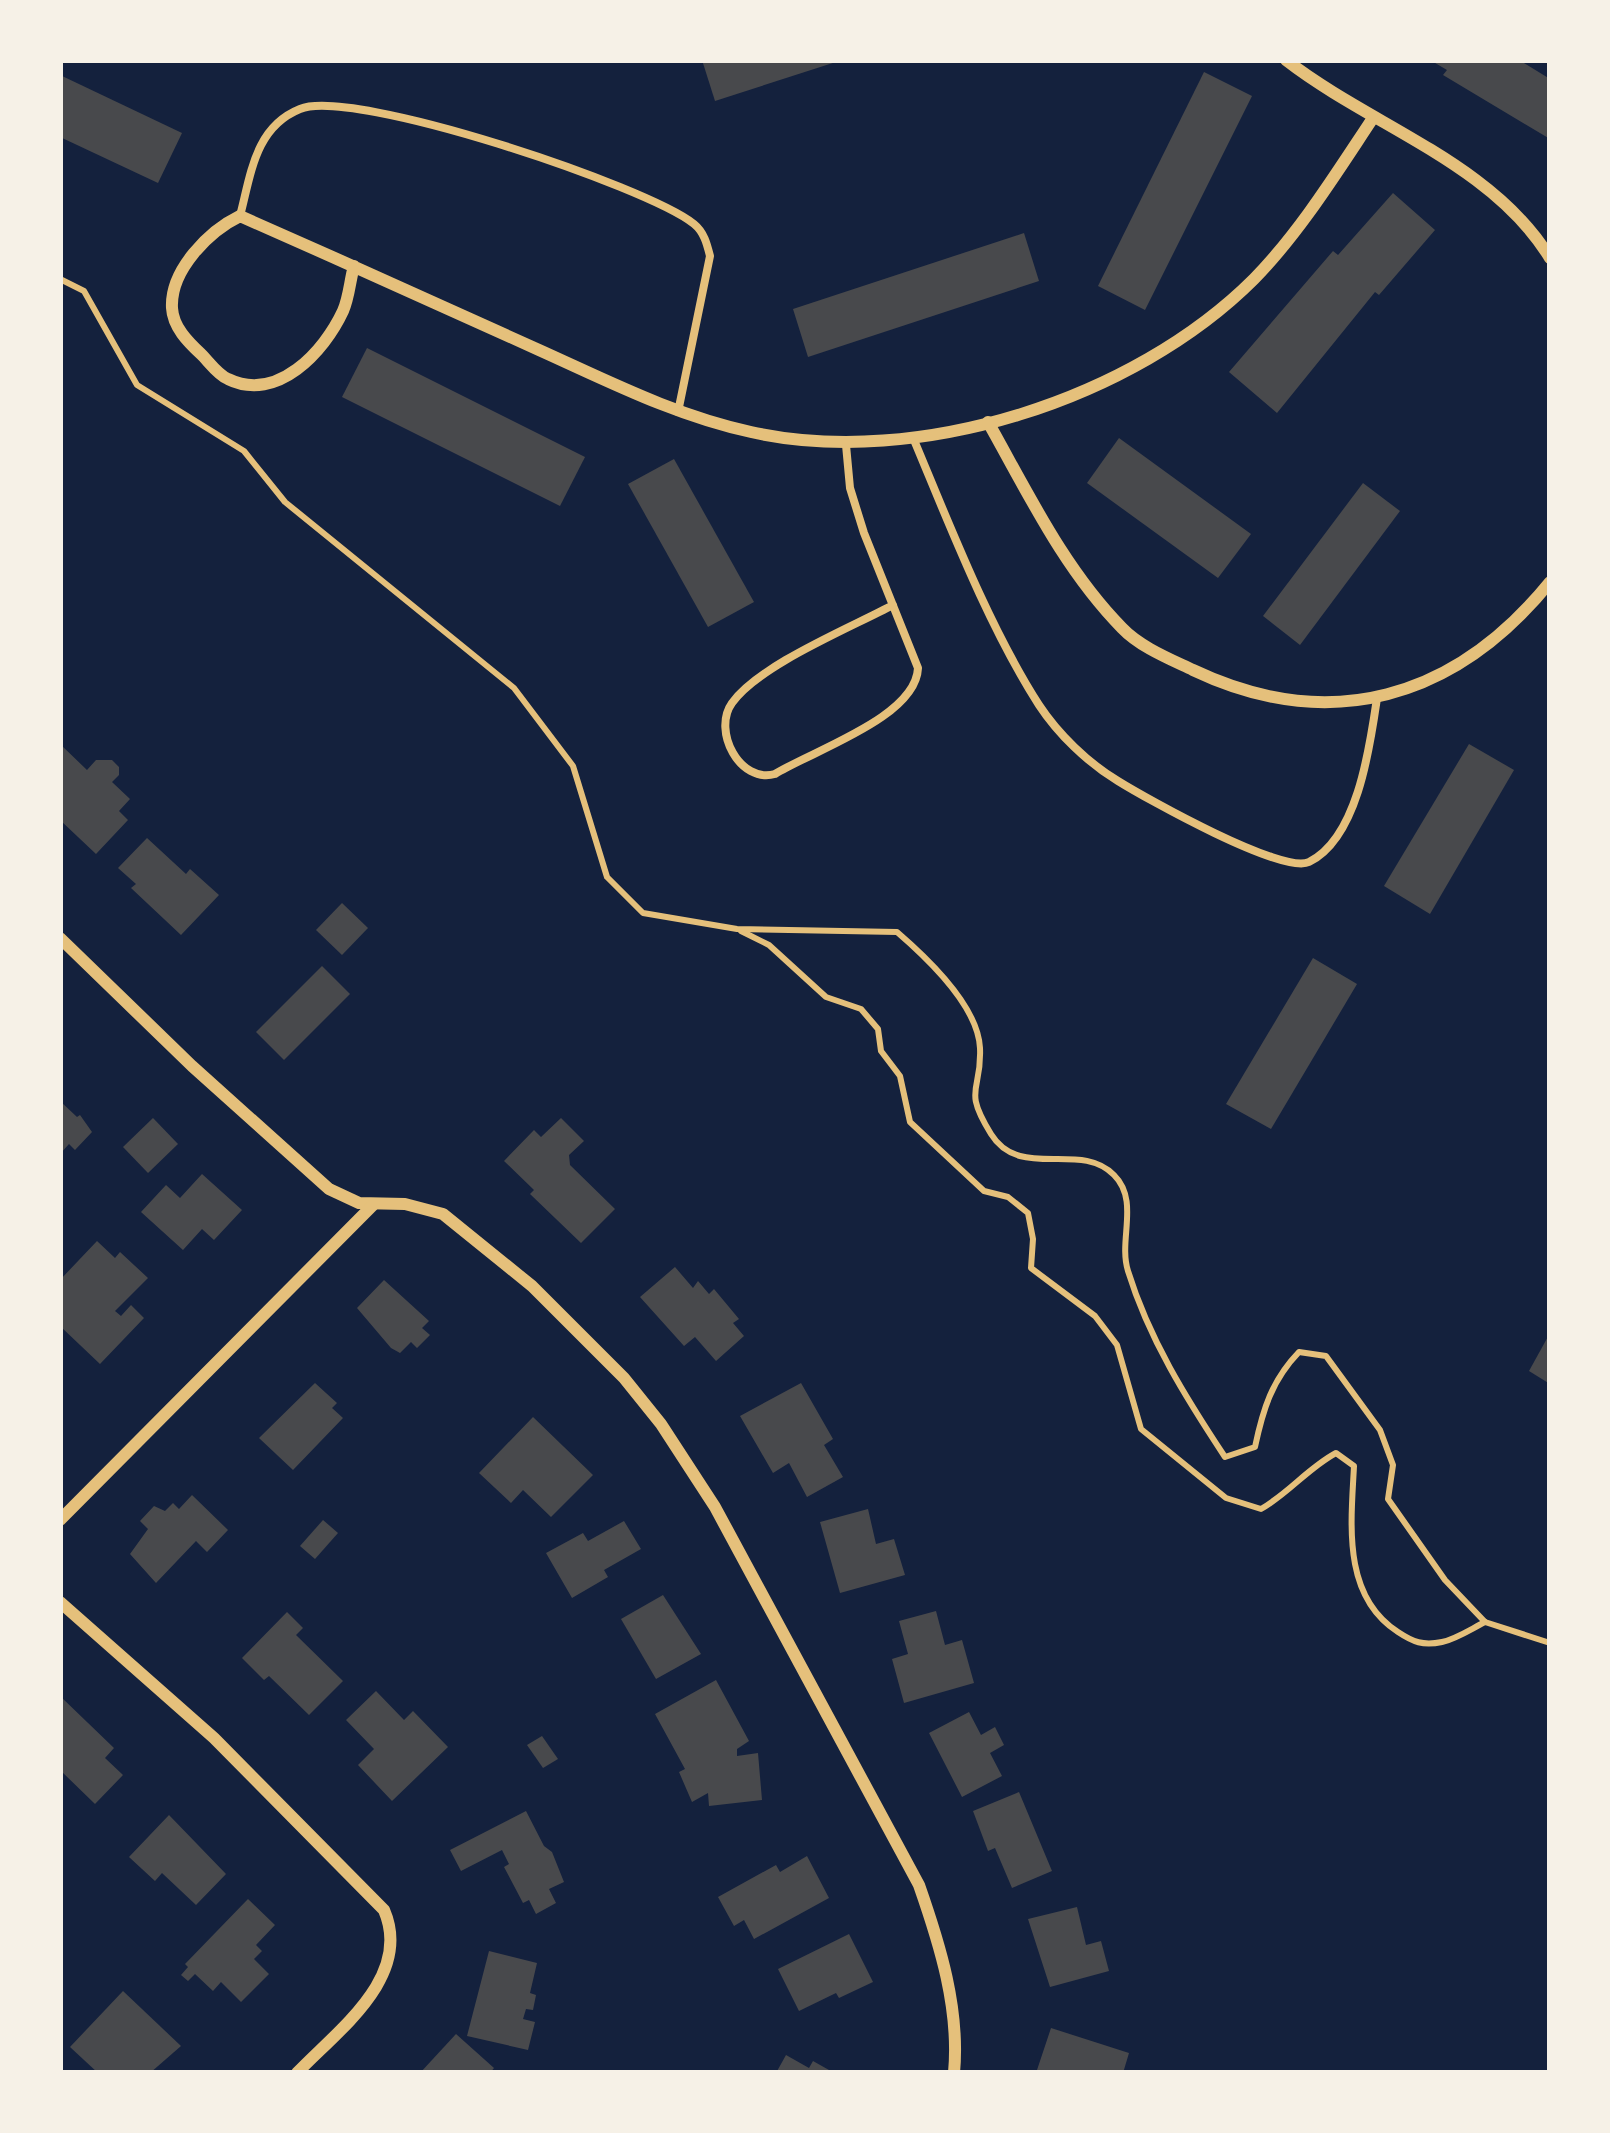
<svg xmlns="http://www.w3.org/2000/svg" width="1610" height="2133" font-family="Merriweather,serif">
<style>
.building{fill:#48494c}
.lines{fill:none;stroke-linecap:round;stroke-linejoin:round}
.path{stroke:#e5c07b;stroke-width:6}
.service{stroke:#e5c07b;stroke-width:8}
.minor{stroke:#e5c07b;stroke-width:12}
</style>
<rect width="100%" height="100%" fill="#14213d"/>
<g class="building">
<polygon points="702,60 839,60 839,61 715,101"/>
<polygon points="1430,60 1519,60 1550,79 1550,139 1443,75 1447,70"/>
<polygon points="1204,72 1252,96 1145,310 1098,286"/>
<polygon points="60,75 182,133 158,183 60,137"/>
<polygon points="1393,193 1435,230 1379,295 1375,292 1277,413 1229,372 1333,251 1338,255"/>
<polygon points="1024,233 1039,281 808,357 793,309"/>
<polygon points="367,348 585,457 560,506 342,397"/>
<polygon points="1119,438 1251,534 1218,578 1087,483"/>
<polygon points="674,459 754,602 708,627 628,484"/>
<polygon points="1363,483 1400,511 1300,645 1263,616"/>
<polygon points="60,744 87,770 96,760 112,760 119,767 119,775 112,782 130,799 119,811 128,820 96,854 60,820"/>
<polygon points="1469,744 1514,770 1430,914 1384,886"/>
<polygon points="147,838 186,874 190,869 219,895 181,935 131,888 136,884 118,868"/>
<polygon points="342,903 368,928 342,955 316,930"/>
<polygon points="1313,958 1357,984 1271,1129 1226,1104"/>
<polygon points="322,966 350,994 284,1060 256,1032"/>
<polygon points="60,1101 77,1117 80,1115 92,1132 75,1150 69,1144 60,1154"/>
<polygon points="153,1118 178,1144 148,1173 123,1147"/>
<polygon points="561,1118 584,1141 569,1155 570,1165 615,1209 581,1243 530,1194 534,1190 504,1161 534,1130 541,1137"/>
<polygon points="202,1174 242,1210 214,1240 202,1229 183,1250 141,1212 166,1185 180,1198"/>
<polygon points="97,1241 115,1258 120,1252 148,1278 115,1311 121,1316 131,1305 144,1318 100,1364 60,1326 60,1280"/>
<polygon points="675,1267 693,1288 698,1281 709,1294 714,1289 739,1319 733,1323 744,1336 716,1361 695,1337 684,1346 640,1297"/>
<polygon points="384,1280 429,1321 422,1328 430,1335 417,1348 411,1342 400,1353 391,1348 357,1308"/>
<polygon points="1550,1333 1550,1384 1529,1371"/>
<polygon points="315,1383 337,1403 332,1408 343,1418 293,1470 259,1438"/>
<polygon points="801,1383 833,1439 824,1445 843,1477 807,1497 789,1463 773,1473 740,1416"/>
<polygon points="533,1417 593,1475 551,1517 523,1490 511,1503 479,1473"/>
<polygon points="192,1495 228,1530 207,1552 196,1541 156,1583 130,1554 148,1529 140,1521 154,1506 165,1511 173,1503 179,1509"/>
<polygon points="868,1509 876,1544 894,1539 905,1575 840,1593 820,1522"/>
<polygon points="323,1520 338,1533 315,1559 300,1546"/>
<polygon points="624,1521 641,1549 604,1570 608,1577 572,1598 546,1553 583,1533 588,1541"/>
<polygon points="663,1595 701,1654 656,1679 621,1619"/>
<polygon points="936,1611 945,1645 962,1640 974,1683 904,1703 892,1659 908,1654 899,1621"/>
<polygon points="287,1612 303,1628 296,1635 343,1681 309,1715 269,1676 264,1680 242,1658"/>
<polygon points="716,1680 749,1741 737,1749 737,1756 758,1753 762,1800 709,1806 708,1793 692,1802 679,1772 685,1769 655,1714"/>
<polygon points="376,1691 404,1720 413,1711 448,1747 392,1801 358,1765 374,1749 346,1720"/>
<polygon points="60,1696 114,1748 105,1758 123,1775 95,1804 60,1770"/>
<polygon points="969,1712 981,1735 995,1727 1004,1745 990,1753 1002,1776 962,1797 929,1733"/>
<polygon points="542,1736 558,1759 543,1768 527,1745"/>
<polygon points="1019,1792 1052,1871 1012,1888 995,1848 988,1851 973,1811"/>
<polygon points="526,1811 544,1846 552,1852 564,1882 549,1889 556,1903 536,1914 529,1900 523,1903 504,1867 509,1864 502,1850 461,1871 450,1850"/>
<polygon points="169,1815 226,1874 196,1905 162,1873 155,1881 129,1857"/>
<polygon points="807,1856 829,1898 754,1939 744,1920 734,1926 718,1897 776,1865 780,1872"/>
<polygon points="248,1899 275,1925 256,1945 262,1951 254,1959 269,1974 241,2002 221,1982 213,1991 195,1974 188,1981 181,1975 188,1967 185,1964"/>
<polygon points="1077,1907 1086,1945 1101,1941 1109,1971 1050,1987 1028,1919"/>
<polygon points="849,1934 873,1982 839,1998 836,1993 799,2011 778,1969"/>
<polygon points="489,1951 537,1963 530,1993 536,1995 533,2010 526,2009 523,2019 535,2022 528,2050 467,2036"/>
<polygon points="123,1991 181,2046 150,2073 98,2073 70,2047"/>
<polygon points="1051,2028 1129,2053 1123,2073 1036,2073"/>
<polygon points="456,2034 494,2068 490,2073 420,2073"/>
<polygon points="786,2055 809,2068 813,2061 829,2070 827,2073 776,2073"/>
</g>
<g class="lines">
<g class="path">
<path d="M60 279 84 291 137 385 244 451 285 502 514 688 573 766 607 877 643 913 737 929 897 932C926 957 978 1006 980 1048 982 1093 962 1087 991 1134 1020 1181 1080 1140 1114 1175 1140 1201 1118 1240 1128 1271 1149 1339 1186 1398 1225 1457L1255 1447C1263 1409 1272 1380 1299 1352L1326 1356 1380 1430 1393 1465 1388 1499 1445 1580 1485 1622 1550 1643"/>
<path d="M741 931 769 945 826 997 861 1009 878 1029 881 1051 900 1076 910 1122 984 1191 1008 1197 1028 1213 1033 1239 1031 1268 1095 1316 1117 1345 1141 1429 1226 1498 1261 1509C1289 1493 1308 1468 1336 1453L1354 1466C1351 1524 1342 1596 1398 1632 1413 1642 1423 1646 1442 1642 1456 1639 1471 1629 1485 1622"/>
</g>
<g class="service">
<path d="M240 216C251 174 255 127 300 109 352 87 647 186 694 224 704 232 707 244 710 256L678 412"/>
<path d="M914 440C950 526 989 627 1039 705 1058 734 1088 763 1118 781 1147 799 1283 875 1309 862 1358 838 1370 746 1377 698"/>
<path d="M846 445 850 488 864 533 918 668C916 717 814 750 775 774 740 784 712 731 732 703 759 665 850 628 893 605"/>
</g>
<g class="minor">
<path d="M1286 60C1371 126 1492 163 1550 258"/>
<path d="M354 266C350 280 349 298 343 311 324 352 277 403 228 379 218 375 209 362 201 354 188 342 173 327 172 308 170 270 209 231 240 216 340 260 440 305 539 350 608 381 676 416 751 432 918 469 1134 399 1254 279 1300 232 1337 172 1373 118"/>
<path d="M988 422C1028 493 1064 569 1122 628 1140 647 1170 659 1193 670 1330 735 1455 699 1550 582"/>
<path d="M60 938 192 1066 329 1189 359 1203 405 1204 443 1214 532 1286 624 1378 661 1424 715 1507 919 1885C940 1945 960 2009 954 2073"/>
<polyline points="60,1520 374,1204"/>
<path d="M60 1602 214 1738 384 1910C413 1977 338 2030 297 2073"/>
</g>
</g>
<rect width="1610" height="2133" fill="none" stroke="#f6f1e7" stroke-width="126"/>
</svg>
